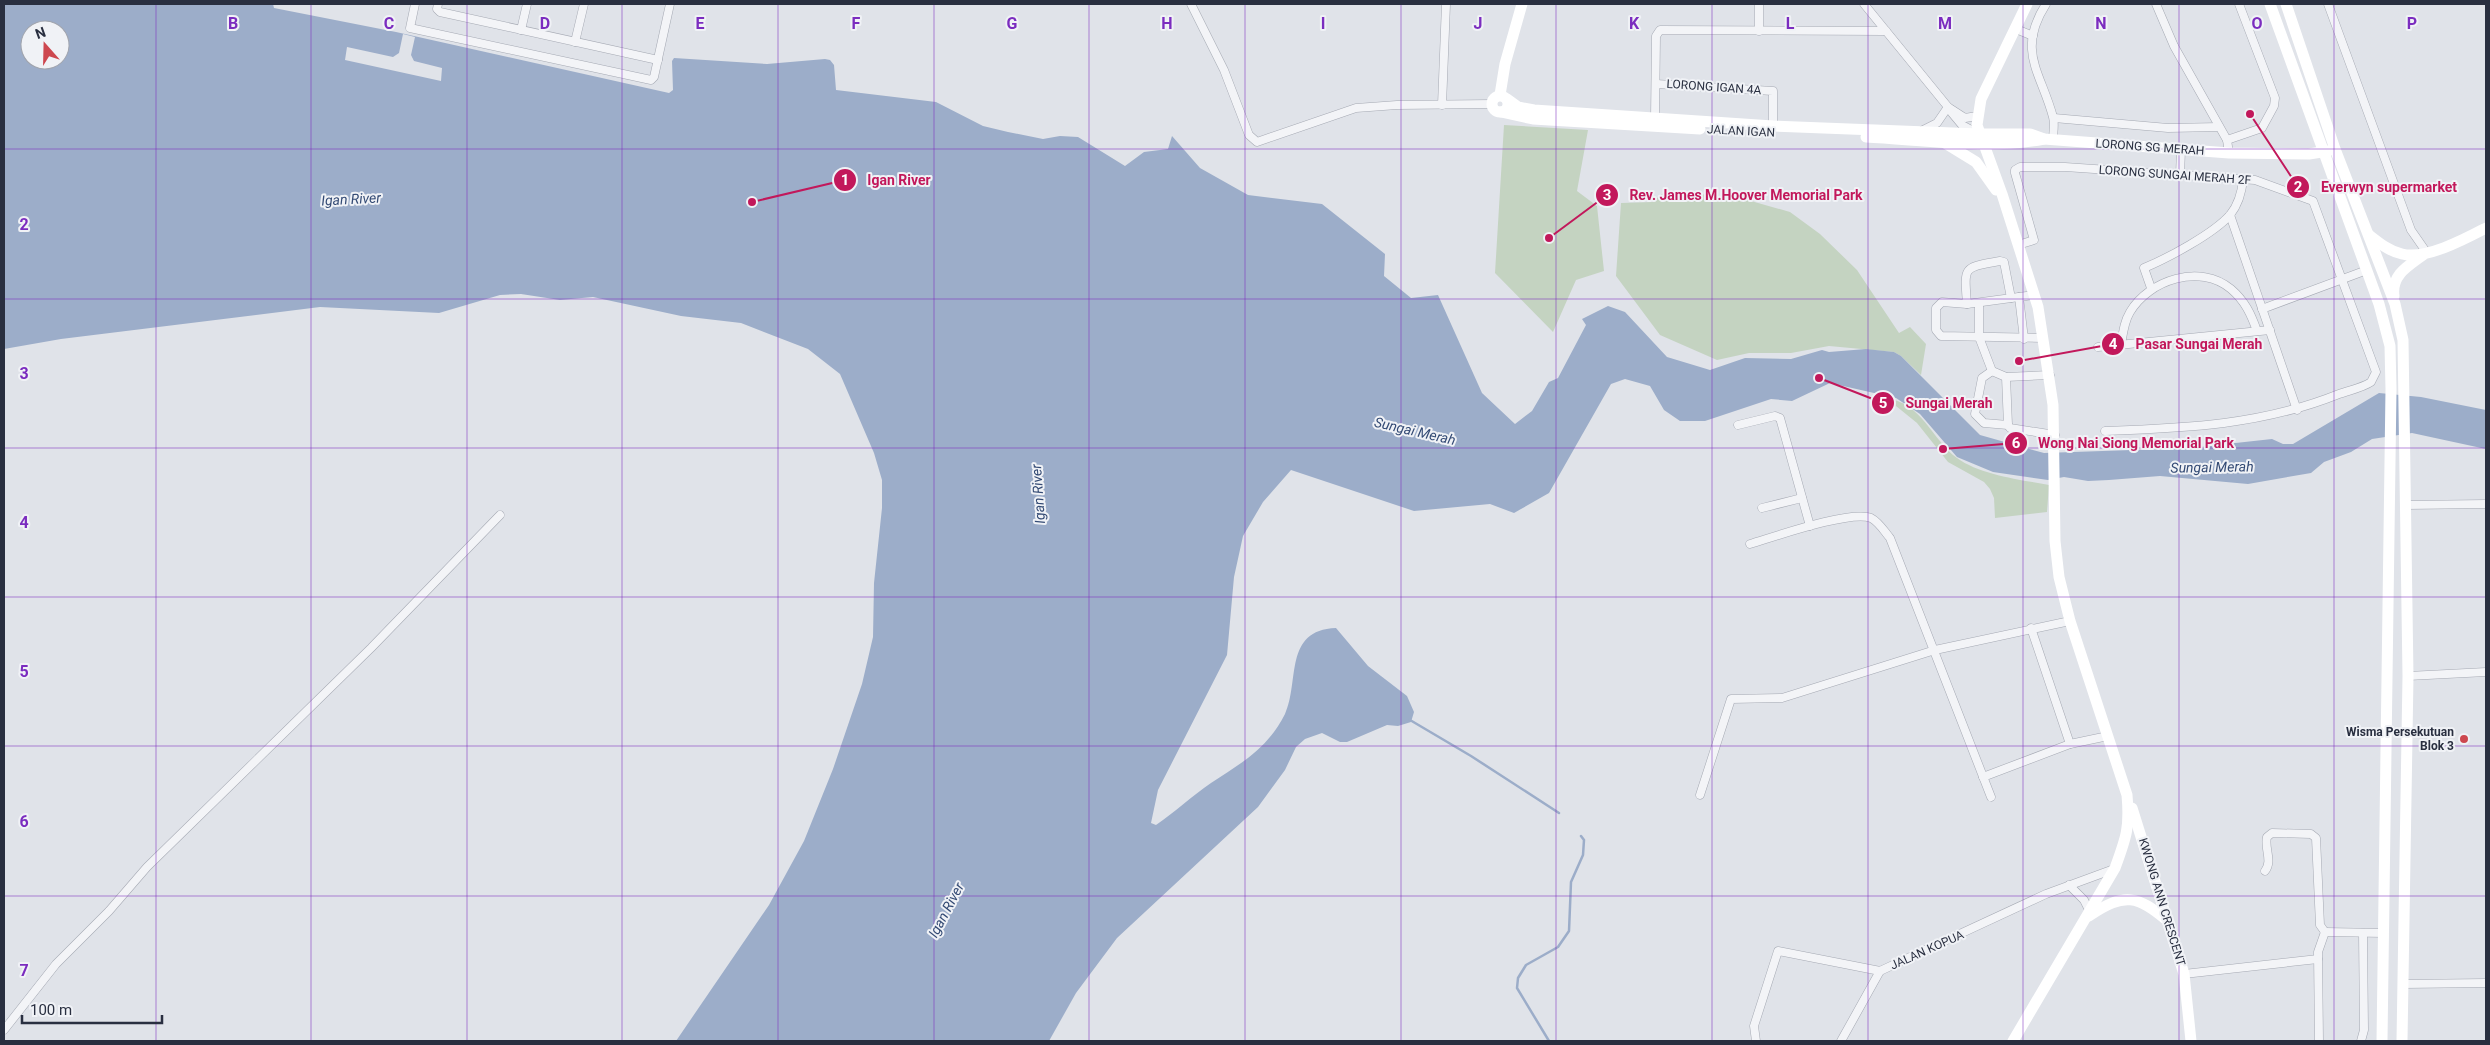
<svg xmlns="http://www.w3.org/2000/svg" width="2490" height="1045" font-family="Roboto,sans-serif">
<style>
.green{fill:#c4d3c1}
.water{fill:#9cadc9;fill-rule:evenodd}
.pier{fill:#e0e3e9}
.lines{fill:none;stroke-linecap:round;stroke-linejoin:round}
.stream{stroke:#9cadc9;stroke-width:2.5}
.street-casing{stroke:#a5a9b3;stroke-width:9}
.street{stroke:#f3f4f7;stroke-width:8}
.secondary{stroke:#fff;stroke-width:11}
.grid{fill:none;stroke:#7b2cbf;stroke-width:1;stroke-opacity:0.55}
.poi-dot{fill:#cd474f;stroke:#f0f2f6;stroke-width:2}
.labels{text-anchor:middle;stroke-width:4;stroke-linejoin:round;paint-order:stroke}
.street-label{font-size:12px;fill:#292f40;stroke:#f0f2f6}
.poi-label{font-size:12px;font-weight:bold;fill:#292f40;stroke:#f0f2f6;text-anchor:end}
.water-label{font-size:14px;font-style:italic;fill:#334a74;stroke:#f0f2f6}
.grid-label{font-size:16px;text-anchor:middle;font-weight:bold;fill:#7b2cbf;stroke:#f0f2f6;stroke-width:4;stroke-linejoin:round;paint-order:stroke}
.leader{fill:none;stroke:#c2185b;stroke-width:2}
.callout-dot{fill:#c2185b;stroke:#f0f2f6;stroke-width:2}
.mark-label{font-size:15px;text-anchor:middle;font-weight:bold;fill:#fff}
.callout-label{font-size:14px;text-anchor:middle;font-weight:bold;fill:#c2185b;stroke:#f0f2f6;stroke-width:4;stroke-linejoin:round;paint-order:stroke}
</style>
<rect width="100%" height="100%" fill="#e0e3e9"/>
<g class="green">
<polygon points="1504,125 1588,130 1577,191 1597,206 1604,271 1576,280 1553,332 1495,273"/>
<polygon points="1667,190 1744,199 1790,212 1820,234 1857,270 1899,333 1910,327 1926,344 1921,375 1901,356 1894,352 1829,346 1791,353 1749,353 1717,360 1660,335 1616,276 1621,203 1652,202"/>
<path d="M1885 398C1922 402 1932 440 1957 458 1980 475 2022 480 2049 485L2047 512 1995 518 1994 498 1990 489 1984 482 1948 462 1917 423 1896 406 1887 413 1881 412 1876 406 1879 401Z"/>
</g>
<path class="water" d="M4 4H273L274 8 396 32 669 93 673 90 672 61 674 58 767 64 825 59 830 60 834 65 836 90 936 102 983 126 1008 132 1043 139 1060 136 1078 137 1125 166 1144 152 1168 149 1172 136 1200 168 1248 195 1322 204 1385 254 1384 276 1411 298 1438 295 1482 393 1515 424 1532 411 1549 382 1558 378 1586 325 1582 319 1608 306 1625 312 1667 357 1710 370 1745 358 1791 359 1822 350 1829 352 1866 349 1894 352 1901 356 1980 435 2044 453 2190 448 2272 439 2283 444H2293L2379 393 2421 397 2486 410V449L2412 433 2372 439 2351 452 2324 462 2311 473 2248 484 2160 476 2109 480 2088 481 2064 477 2048 480 1993 472 1957 457 1920 414 1896 398 1830 383 1792 401 1771 399 1705 421H1680L1664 410 1650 386 1625 379 1611 384 1549 493 1514 513 1490 504 1414 511 1291 470 1263 502 1243 536 1234 577 1227 655 1158 790 1151 823 1156 825C1175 812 1192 796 1211 783 1243 762 1267 749 1285 714 1300 682 1283 630 1336 628L1368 666 1407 696 1414 712 1411 722 1398 726 1387 725 1347 742H1340L1322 733 1305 739 1296 747 1285 770 1258 807 1117 938 1076 993 1049 1041H676L769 905 804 841 833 769 862 684 873 637 874 583 882 508V480L874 453 840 374 808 349 741 323 681 316 593 297 560 300 521 294 500 295 439 313 320 307 61 339 4 349ZM30 30H60V60H30Z"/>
<polygon class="pier" points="403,34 415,37 411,55 414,61 442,68 441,81 345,60 347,47 393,57 399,53"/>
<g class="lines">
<g class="stream">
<polyline points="1410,720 1471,756 1559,813"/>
<polyline points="1549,1041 1517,988 1518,978 1526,965 1558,947 1569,931 1571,882 1583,855 1584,840 1581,836"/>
</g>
<g class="street-casing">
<g id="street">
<polyline points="415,4 410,28 651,80 654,77 670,4"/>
<polyline points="438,4 437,9 440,12 658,60"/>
<polyline points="1191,4 1224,70 1249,135 1257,142 1356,108 1397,105 1492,104"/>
<polyline points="1864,4 1948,107 1965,118 1977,116"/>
<path d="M2046 4C2016 51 2041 72 2053 117 2055 124 2053 133 2053 140"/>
<polyline points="2156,4 2174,46 2227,140 2229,153"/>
<polyline points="2328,4 2411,230 2427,253"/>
<polyline points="2016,29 2033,36"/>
<polyline points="521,30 527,4"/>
<polyline points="1759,31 1759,4"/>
<polyline points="575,42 584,4"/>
<polyline points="1656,84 1773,91 1773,126"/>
<polyline points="1442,105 1446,4"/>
<polyline points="1952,113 1962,125 1975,132"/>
<polyline points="1655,118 1656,36 1660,30 1886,31"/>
<polyline points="2054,118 2168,128 2219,127"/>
<polyline points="1923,130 1937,123 1948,107"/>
<polyline points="2227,140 2262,128 2274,106 2275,98 2239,4"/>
<polyline points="2180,175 2181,150"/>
<polyline points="2230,215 2297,410"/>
<path d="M2018 245 2034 240 2015 173V170L2020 167H2065L2255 180 2313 201 2376 372 2371 382C2362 388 2350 390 2339 394 2262 425 2187 428 2105 431"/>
<path d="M2151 288 2144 268C2168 258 2213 234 2230 215 2238 205 2242 191 2243 179"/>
<polyline points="2034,295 1967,304 1942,302 1936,308 1936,330 1941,336 2043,338"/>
<polyline points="2019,297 2024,339"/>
<polyline points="1979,303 1979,337 1992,371 2006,377 2050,375"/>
<path d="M1967 304C1964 265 1963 268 2000 261L2004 262 2011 298"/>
<polyline points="2262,309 2367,270"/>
<path d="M2121 345C2123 333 2124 322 2130 312 2149 280 2200 263 2231 289 2245 301 2251 314 2257 331"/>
<polyline points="2098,347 2270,330"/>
<polyline points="1992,371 1982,378 1975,414 1984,423 2008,425"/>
<polyline points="2006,377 2008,425 2010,428 2055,435"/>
<polyline points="1738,425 1775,416 1780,418 1810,526"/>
<polyline points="2406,505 2486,504"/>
<polyline points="1762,508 1802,498"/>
<path d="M1750 544C1774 537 1850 510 1871 518 1879 522 1884 531 1890 538L1991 797"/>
<polyline points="2031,628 2070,744"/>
<polyline points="2408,676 2486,672"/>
<polyline points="1983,777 2070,744 2108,736"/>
<polyline points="1700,795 1731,699 1782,698 1935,650 2070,621"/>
<path d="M2265 871C2273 861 2264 848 2267 837L2272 833 2311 834 2316 838 2320 925 2325 932"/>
<polyline points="2069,885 2084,900 2090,912"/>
<polyline points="2325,932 2384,933"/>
<polyline points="2184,974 2318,959"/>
<polyline points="2404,984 2486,983"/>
<polyline points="4,1030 56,964 109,911 147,867 371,648 500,515"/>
<polyline points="1756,1041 1754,1026 1778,951 1880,971 2046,894 2114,869"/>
<polyline points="1841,1041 1880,971"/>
<polyline points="2319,1041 2318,952 2325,932"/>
<polyline points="2361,1041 2364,1030 2363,933"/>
</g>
</g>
<use href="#street" class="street"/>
<g class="secondary">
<polyline points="2270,4 2379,304 2390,346 2391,389 2382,1041"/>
<polyline points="2286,4 2335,149 2395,304 2403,340 2408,676 2402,1041"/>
<polyline points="1500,95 1505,64 1522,4"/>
<circle cx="1500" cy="104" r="8"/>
<polyline points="1507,99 1518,107 1534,110 1773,126 1979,134 2030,134 2044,139 2229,153 2309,154 2328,151"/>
<polyline points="1501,112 1533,119 1700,129"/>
<path d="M1866 137C1924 140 1987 150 2044 139"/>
<polyline points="1945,143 1976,162 1996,190"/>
<path d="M2369 235C2379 243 2389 251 2402 254 2426 260 2465 239 2486 228"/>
<path d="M2394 296C2391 275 2408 266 2423 255"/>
<polyline points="2132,808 2184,974 2191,1041"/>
<path d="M2089 916C2125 892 2137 895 2169 922"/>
<path d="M2013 1041 2115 868C2126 838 2130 828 2127 795L2070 621 2059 577 2055 541 2053 405 2038 307 2002 194 1977 125 1981 99 2027 4"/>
</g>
</g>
<path class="grid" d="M156 4V1041M311 4V1041M467 4V1041M622 4V1041M778 4V1041M934 4V1041M1089 4V1041M1245 4V1041M1401 4V1041M1556 4V1041M1712 4V1041M1868 4V1041M2023 4V1041M2179 4V1041M2334 4V1041M4 149H2486M4 299H2486M4 448H2486M4 597H2486M4 746H2486M4 896H2486"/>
<circle class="poi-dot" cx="2464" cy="739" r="5"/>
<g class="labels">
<g class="street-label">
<text transform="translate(1714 87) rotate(4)" y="4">LORONG IGAN 4A</text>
<text transform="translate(1741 131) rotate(3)" y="4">JALAN IGAN</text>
<text transform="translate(2150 147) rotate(4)" y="4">LORONG SG MERAH</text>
<text transform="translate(2175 175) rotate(4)" y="4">LORONG SUNGAI MERAH 2F</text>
<text transform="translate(2162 902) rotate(73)" y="4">KWONG ANN CRESCENT</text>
<text transform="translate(1927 950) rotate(-24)" y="4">JALAN KOPUA</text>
</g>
<g class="poi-label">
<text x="2454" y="736">Wisma Persekutuan<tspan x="2454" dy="14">Blok 3</tspan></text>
</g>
<g class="water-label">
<text transform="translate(351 199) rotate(-3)" y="5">Igan River</text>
<text transform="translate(1415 431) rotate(13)" y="5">Sungai Merah</text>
<text transform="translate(2212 467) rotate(-1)" y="5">Sungai Merah</text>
<text transform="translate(1038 494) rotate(-94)" y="5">Igan River</text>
<text transform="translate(946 910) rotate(-62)" y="5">Igan River</text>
</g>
</g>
<g class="grid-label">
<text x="233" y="29">B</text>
<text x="389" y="29">C</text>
<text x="545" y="29">D</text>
<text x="700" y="29">E</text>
<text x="856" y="29">F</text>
<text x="1012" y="29">G</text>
<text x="1167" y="29">H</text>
<text x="1323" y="29">I</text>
<text x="1478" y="29">J</text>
<text x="1634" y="29">K</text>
<text x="1790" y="29">L</text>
<text x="1945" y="29">M</text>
<text x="2101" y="29">N</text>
<text x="2257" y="29">O</text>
<text x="2412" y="29">P</text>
<text x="24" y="230">2</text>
<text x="24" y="379">3</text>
<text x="24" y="528">4</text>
<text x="24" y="677">5</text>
<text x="24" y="827">6</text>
<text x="24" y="976">7</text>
</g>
<path class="leader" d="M752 202L845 180M2250 114L2298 187M1549 238L1607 195M2019 361L2113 344M1819 378L1883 403M1943 449L2016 443"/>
<g class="callout-dot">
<circle cx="752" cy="202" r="5"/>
<circle cx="2250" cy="114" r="5"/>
<circle cx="1549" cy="238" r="5"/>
<circle cx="2019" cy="361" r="5"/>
<circle cx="1819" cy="378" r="5"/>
<circle cx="1943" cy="449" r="5"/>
<circle cx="845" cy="180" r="12"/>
<circle cx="2298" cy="187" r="12"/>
<circle cx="1607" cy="195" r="12"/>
<circle cx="2113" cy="344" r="12"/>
<circle cx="1883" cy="403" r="12"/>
<circle cx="2016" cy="443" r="12"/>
</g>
<g class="mark-label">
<text x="845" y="185">1</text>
<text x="2298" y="192">2</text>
<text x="1607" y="200">3</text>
<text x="2113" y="349">4</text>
<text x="1883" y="408">5</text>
<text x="2016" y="448">6</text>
</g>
<g class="callout-label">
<text x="899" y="185">Igan River</text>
<text x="2389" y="192">Everwyn supermarket</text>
<text x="1746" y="200">Rev. James M.Hoover Memorial Park</text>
<text x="2199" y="349">Pasar Sungai Merah</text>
<text x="1949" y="408">Sungai Merah</text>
<text x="2136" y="448">Wong Nai Siong Memorial Park</text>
</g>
<rect width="2490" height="1045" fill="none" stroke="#292f40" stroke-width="10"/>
<g transform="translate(45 45) rotate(340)"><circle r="24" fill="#f0f2f6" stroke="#a0a4ad"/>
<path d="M0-4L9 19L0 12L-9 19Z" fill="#cd474f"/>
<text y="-8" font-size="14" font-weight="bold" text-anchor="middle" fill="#292f40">N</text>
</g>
<path d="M22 1015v8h140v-8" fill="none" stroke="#292f40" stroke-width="2.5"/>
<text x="30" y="1015" font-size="15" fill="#292f40" stroke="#f0f2f6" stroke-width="4" paint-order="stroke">100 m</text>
</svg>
